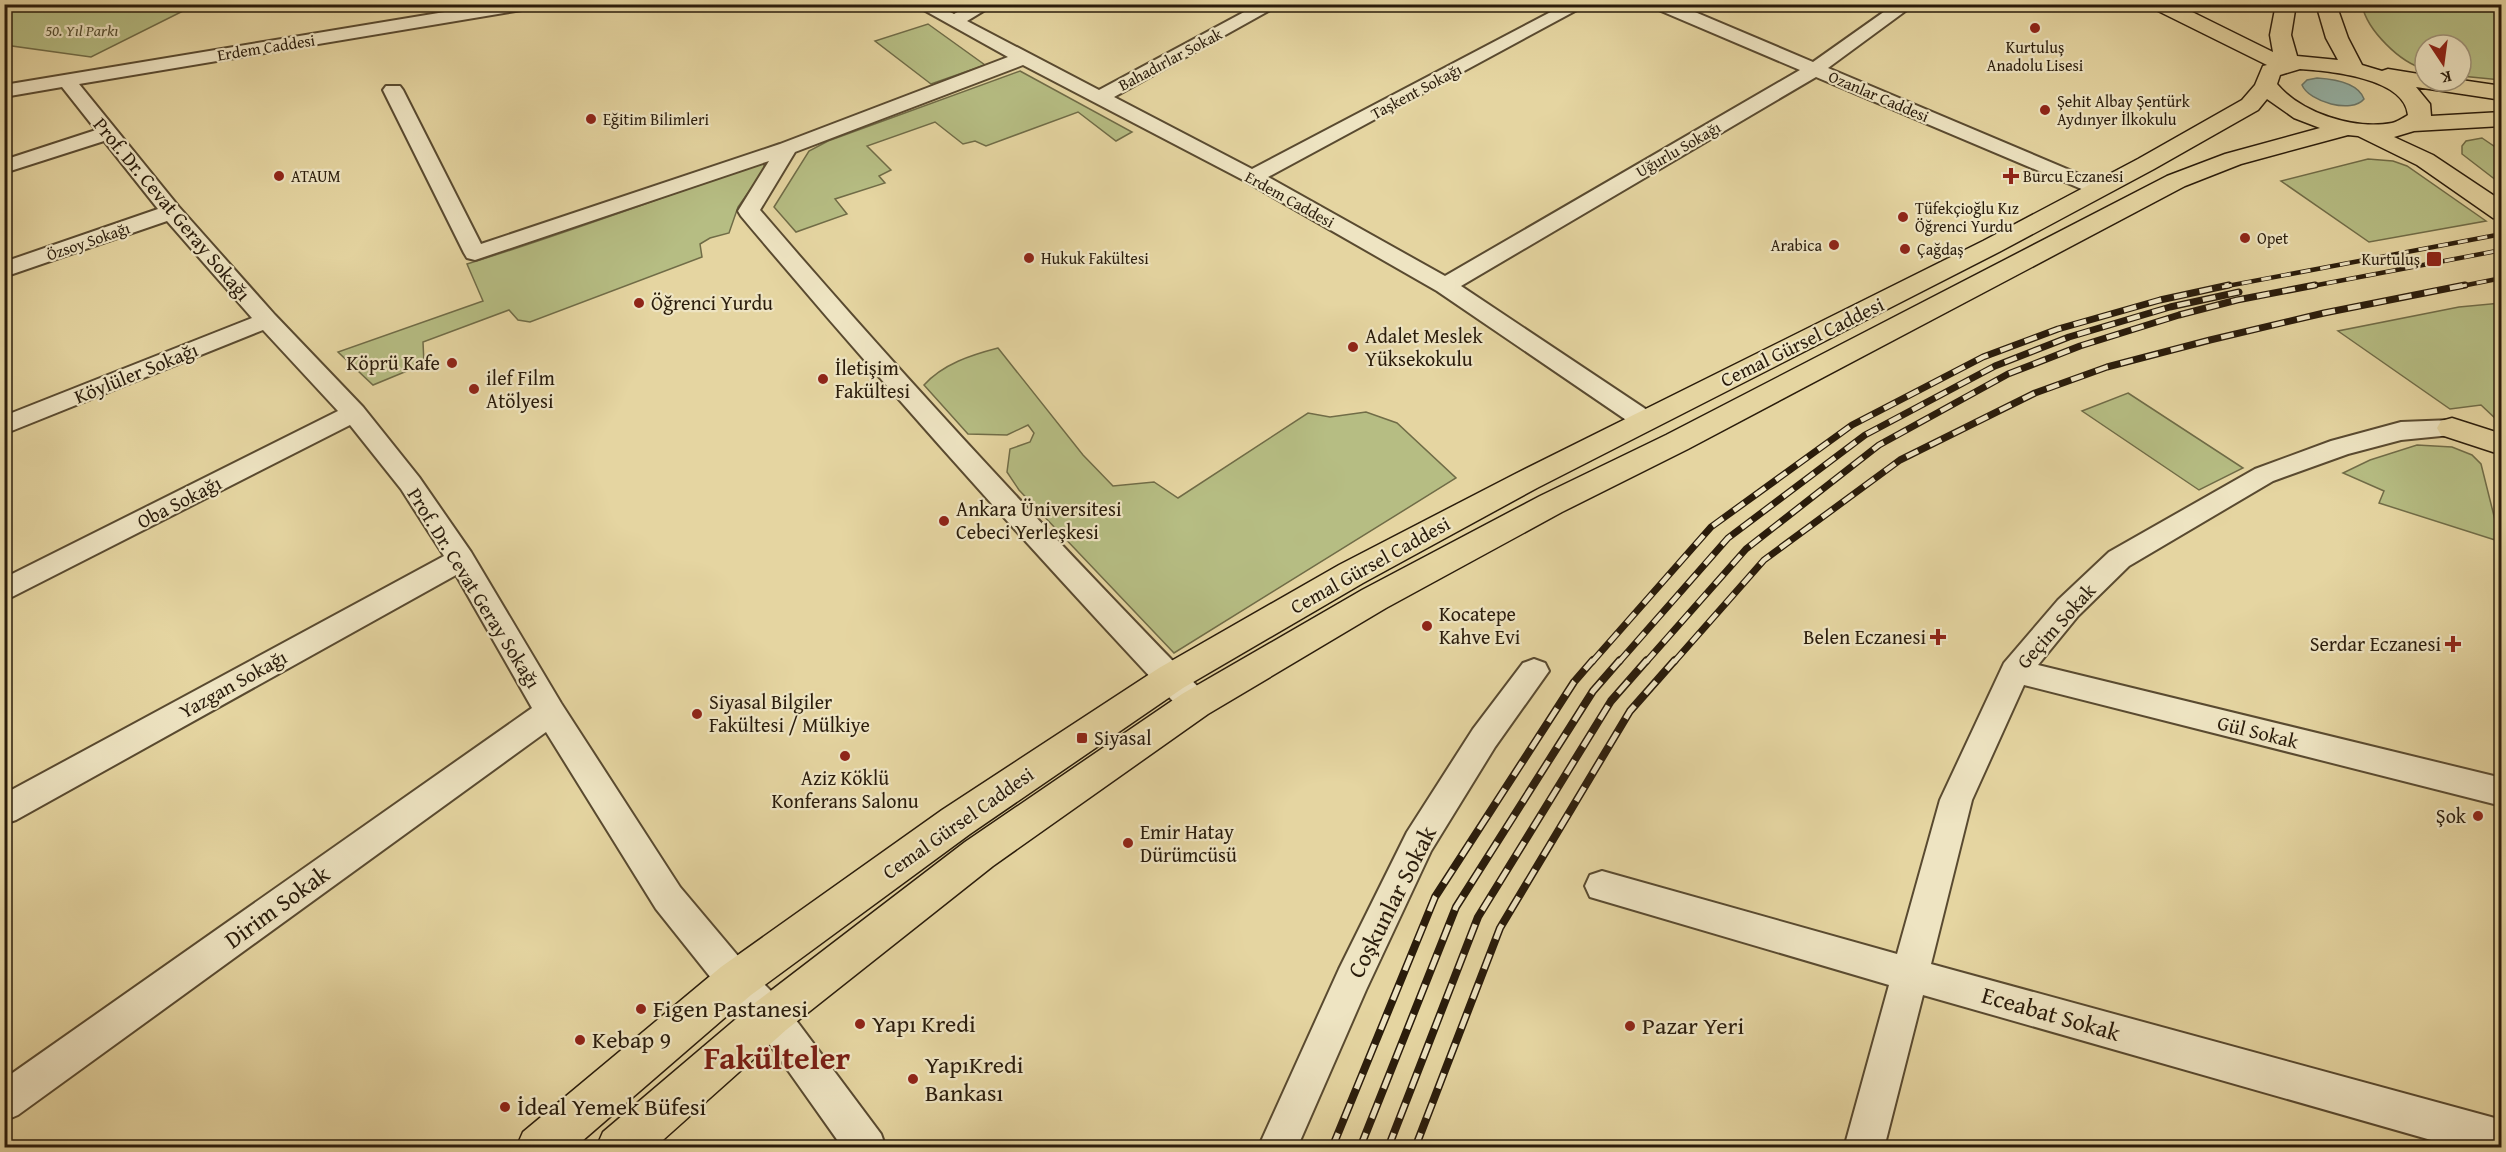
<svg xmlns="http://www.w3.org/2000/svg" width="2506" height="1152" font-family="'Gentium Book Plus',serif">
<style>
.green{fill:#b6bd83;stroke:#706c47;stroke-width:1.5}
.water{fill:#97b7ac;stroke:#6b796c;stroke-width:1.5}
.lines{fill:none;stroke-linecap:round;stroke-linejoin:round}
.minor-casing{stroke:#594a30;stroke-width:4}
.major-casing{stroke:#2a1c0b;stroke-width:3}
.minor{fill:#eee4c2;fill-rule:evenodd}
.major{fill:#e5d5a1;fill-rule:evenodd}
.rail-far2-casing{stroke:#2a1c0b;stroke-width:4.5}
.rail-far1-casing{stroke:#2a1c0b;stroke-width:7}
.rail-casing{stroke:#2a1c0b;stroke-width:8}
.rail-far2{stroke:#eee4c2;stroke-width:3;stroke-dasharray:10;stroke-linecap:butt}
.rail-far1{stroke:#eee4c2;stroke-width:4.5;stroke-dasharray:13;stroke-linecap:butt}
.rail{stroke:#eee4c2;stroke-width:5;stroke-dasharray:16;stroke-linecap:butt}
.poi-dot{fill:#8f2418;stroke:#eee4c2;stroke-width:2}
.labels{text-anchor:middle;stroke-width:4.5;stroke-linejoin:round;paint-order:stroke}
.far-park-label{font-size:16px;font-style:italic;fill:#544c2f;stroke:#eee4c2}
.far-street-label{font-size:16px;fill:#2a1c0b;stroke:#eee4c2}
.far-poi-label{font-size:16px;fill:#2a1c0b;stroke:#eee4c2;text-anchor:start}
.street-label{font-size:20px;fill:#2a1c0b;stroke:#eee4c2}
.poi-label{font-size:20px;fill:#2a1c0b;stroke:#eee4c2;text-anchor:start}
.near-street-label{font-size:24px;fill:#2a1c0b;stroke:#eee4c2}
.near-poi-label{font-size:24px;fill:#2a1c0b;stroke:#eee4c2;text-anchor:start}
.near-district-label{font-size:32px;font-weight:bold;fill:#7a1f14;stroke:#eee4c2}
</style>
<rect width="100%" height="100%" fill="#e5d5a1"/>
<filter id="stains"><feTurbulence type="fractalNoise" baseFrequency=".00333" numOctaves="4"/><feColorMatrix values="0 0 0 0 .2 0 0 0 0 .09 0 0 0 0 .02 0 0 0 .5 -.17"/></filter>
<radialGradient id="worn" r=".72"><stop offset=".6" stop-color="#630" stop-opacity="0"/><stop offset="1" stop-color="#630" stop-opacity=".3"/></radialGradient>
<g class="green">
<polygon points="4,5 5,4 195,5 91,57 5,45"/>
<path d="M2362 5H2501V80L2461 76V45H2425V69C2400 63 2367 30 2362 5Z"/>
<polygon points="928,24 985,65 931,84 875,41"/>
<polygon points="1020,71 1132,132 1116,141 1078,112 986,146 975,141 963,144 935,122 867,146 891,170 879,176 885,183 835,199 847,214 796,232 774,207 809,151 828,141"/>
<polygon points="2482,138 2501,151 2501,184 2462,154 2462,146 2466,141"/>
<polygon points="2368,159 2393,161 2407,166 2486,221 2369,242 2281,181"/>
<path d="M764 163V170L738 207 729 233 710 238 700 244 702 257 530 322 518 320 509 310 423 342 424 364 373 385 338 352 483 301 467 264C567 233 664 196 764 163Z"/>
<polygon points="2501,303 2501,421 2496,419 2481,405 2450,409 2338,331 2459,307"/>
<path d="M998 348 1083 455 1113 486 1154 482 1178 498 1308 413 1330 417 1366 412 1397 423 1456 478 1174 653 1019 490 1007 472 1010 449 1030 442 1034 433 1028 425 1007 435 968 434 924 385C943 364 971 355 998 348Z"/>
<polygon points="2128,393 2243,468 2199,490 2082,411"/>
<polygon points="2417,445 2452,447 2472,455 2481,464 2497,528 2495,540 2379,503 2384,491 2343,473 2370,460"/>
</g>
<path class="water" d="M2317 78C2333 79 2358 82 2364 99 2352 114 2309 102 2302 85L2307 80Z"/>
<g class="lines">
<g class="minor-casing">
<g id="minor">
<polygon points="493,4 536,4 528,9 79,84 179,207 275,315 363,407 419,477 471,552 561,703 680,887 749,969 784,1004 881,1134 886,1148 843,1148 758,1028 723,993 656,909 546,732 18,1115 4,1121 4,1079 532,708 456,575 16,820 4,824 4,794 444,556 401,489 350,425 4,601 4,578 338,411 263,330 4,434 4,416 252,318 167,221 4,277 4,262 158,209 104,141 4,173 4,160 96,130 62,87 4,97 4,85"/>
<path d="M913 4H935L954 14 972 4H995L967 21 1099 90 1259 4H1281L1114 97 1252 169 1566 4H1588L1268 177 1445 276 1800 70 1654 8 1652 4H1676L1813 62 1895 4H1915L1828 68 2105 185 2109 189 2105 193 2098 195 2091 193 1816 77 1461 286 1653 414 1657 420 1653 426 1644 428 1635 426 1437 291 1245 181 1023 65 795 152 760 210C903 377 1053 538 1206 695L1210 704 1206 713 1195 716 1184 713C1032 551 884 386 741 216L738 211 769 161 475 260 467 258 464 253 383 90 386 86H400L403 90 481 244 780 144 1008 57Z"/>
<polygon points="2452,420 2461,422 2465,428 2461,434 2401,440 2348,454 2273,481 2129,566 2078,616 2038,665 2502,778 2502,806 2024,685 1972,800 1931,964 2502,1120 2502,1148 2459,1148 1923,995 1884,1148 1844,1148 1889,985 1590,897 1585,886 1590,875 1602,871 1897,954 1940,800 2004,663 2058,600 2109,552 2255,469 2331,441 2401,422"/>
<polygon points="1534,659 1545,663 1549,671 1495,747 1431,851 1366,990 1297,1148 1258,1148 1339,969 1407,832 1473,729 1523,663"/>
</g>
</g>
<g class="major-casing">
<g id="major">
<path d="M2149 4H2176L2273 52 2270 35 2276 4H2296L2291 35 2297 56 2338 60 2326 38 2316 4H2336L2348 38 2362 65 2382 71 2388 69 2425 75V81L2461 80 2502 86V100L2416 87 2430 104 2431 116 2502 112V126L2414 131 2394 137 2433 155 2502 201V220L2493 218 2417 165 2358 136 2348 135 2241 164 2185 186 1688 449 1562 512 1386 608 1208 714 993 866 786 1030 654 1148H596L603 1132 756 1002 965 842 1182 694 1362 590 1540 496 1666 435 2167 176 2225 154 2320 128 2294 118 2267 99 2258 110 2154 169 2001 251 1537 488 1363 583 1183 688 970 834 751 995 574 1148H516L523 1132 721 967 942 810 1159 668 1339 565 1515 474 1983 241 2138 159 2242 100 2255 85 2263 66 2267 65 2152 8ZM2300 69C2330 71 2405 78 2408 115 2403 118 2397 122 2392 123 2354 130 2301 113 2277 84L2280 75Z"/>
<polygon points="2452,418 2502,434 2502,455 2441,435 2437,428 2441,421"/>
</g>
</g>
<use href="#minor" class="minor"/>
<use href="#major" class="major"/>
<g class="rail-far2-casing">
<g id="rail-far2">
<polyline points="2222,287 2502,234"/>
<polyline points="2307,287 2502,250"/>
<polyline points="2457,287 2502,278"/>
</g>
</g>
<g class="rail-far1-casing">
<g id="rail-far1">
<polyline points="1592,662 1711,527 1852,425 1983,357 2058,329 2160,300 2229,285"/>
<polyline points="1619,662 1728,538 1865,435 1995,366 2069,337 2170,307 2239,292"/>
<polyline points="1646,662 1746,549 1879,445 2008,374 2080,346 2179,315 2237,300 2315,285"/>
<polyline points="1674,662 1764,560 1900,460 2035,393 2107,367 2210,340 2324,313 2465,285"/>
</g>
</g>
<g class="rail-casing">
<g id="rail">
<polyline points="1332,1148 1435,897 1574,682 1593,660"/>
<polyline points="1360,1148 1456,907 1593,691 1620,660"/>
<polyline points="1388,1148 1478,917 1611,701 1647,660"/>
<polyline points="1415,1148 1500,928 1630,711 1675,660"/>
</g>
</g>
<use href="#rail-far2" class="rail-far2"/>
<use href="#rail-far1" class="rail-far1"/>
<use href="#rail" class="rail"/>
</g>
<g class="poi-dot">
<circle cx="2035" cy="28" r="6"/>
<circle cx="2045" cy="110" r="6"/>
<circle cx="591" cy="119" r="6"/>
<circle cx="279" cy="176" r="6"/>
<path d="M2008 167h6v6h6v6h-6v6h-6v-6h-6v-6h6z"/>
<circle cx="1903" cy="217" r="6"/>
<circle cx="2245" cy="238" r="6"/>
<circle cx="1834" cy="245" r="6"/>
<circle cx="1905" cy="249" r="6"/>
<circle cx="1029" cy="258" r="6"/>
<rect x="2426" y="251" width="16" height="16" rx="3"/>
<circle cx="639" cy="303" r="6"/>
<circle cx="1353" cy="347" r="6"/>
<circle cx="452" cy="363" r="6"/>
<circle cx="823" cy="379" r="6"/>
<circle cx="474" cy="389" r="6"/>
<circle cx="944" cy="521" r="6"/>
<circle cx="1427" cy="626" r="6"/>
<path d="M1935 628h6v6h6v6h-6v6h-6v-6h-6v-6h6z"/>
<path d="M2450 635h6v6h6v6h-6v6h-6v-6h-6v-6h6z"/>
<circle cx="697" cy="714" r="6"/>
<rect x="1076" y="732" width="12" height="12" rx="3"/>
<circle cx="845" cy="756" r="6"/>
<circle cx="2478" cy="816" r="6"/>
<circle cx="1128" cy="843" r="6"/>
<circle cx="641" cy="1009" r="6"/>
<circle cx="860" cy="1024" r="6"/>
<circle cx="1630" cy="1026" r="6"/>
<circle cx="580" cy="1040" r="6"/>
<circle cx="913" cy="1079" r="6"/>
<circle cx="505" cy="1107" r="6"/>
</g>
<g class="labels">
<g class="far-park-label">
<text x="82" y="36">50. Yıl Parkı</text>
</g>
<g class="far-street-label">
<text transform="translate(266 47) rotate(-9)" y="6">Erdem Caddesi</text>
<text transform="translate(1170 59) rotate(-28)" y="6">Bahadırlar Sokak</text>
<text transform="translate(1416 91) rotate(-28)" y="6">Taşkent Sokağı</text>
<text transform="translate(1879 96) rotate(23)" y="6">Ozanlar Caddesi</text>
<text transform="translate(1678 149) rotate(-30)" y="6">Uğurlu Sokağı</text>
<text transform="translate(1290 199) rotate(29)" y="6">Erdem Caddesi</text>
<text transform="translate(88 241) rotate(-19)" y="6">Özsoy Sokağı</text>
</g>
<g class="far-poi-label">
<text x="2035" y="53" text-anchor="middle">Kurtuluş<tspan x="2035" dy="18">Anadolu Lisesi</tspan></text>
<text x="2057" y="107">Şehit Albay Şentürk<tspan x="2057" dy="18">Aydınyer İlkokulu</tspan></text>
<text x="603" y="125">Eğitim Bilimleri</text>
<text x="291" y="182">ATAUM</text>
<text x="2023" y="182">Burcu Eczanesi</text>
<text x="1915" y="214">Tüfekçioğlu Kız<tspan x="1915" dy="18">Öğrenci Yurdu</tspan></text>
<text x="2257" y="244">Opet</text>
<text x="1822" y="251" text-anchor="end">Arabica</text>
<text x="1917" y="255">Çağdaş</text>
<text x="1041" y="264">Hukuk Fakültesi</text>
<text x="2420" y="265" text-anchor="end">Kurtuluş</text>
</g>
<g class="street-label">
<text transform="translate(172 209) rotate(50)" y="7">Prof. Dr. Cevat Geray Sokağı</text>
<text transform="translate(1802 342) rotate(-26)" y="7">Cemal Gürsel Caddesi</text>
<text transform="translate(136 373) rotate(-22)" y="7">Köylüler Sokağı</text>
<text transform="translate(179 502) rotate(-27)" y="7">Oba Sokağı</text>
<text transform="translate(1370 565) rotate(-29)" y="7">Cemal Gürsel Caddesi</text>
<text transform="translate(474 588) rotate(58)" y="7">Prof. Dr. Cevat Geray Sokağı</text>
<text transform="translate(2056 626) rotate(-48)" y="7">Geçim Sokak</text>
<text transform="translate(233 684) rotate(-29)" y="7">Yazgan Sokağı</text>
<text transform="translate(2258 732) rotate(14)" y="7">Gül Sokak</text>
<text transform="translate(958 823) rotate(-35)" y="7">Cemal Gürsel Caddesi</text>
</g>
<g class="poi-label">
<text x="651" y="310">Öğrenci Yurdu</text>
<text x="1365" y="343">Adalet Meslek<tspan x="1365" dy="23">Yüksekokulu</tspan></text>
<text x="440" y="370" text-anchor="end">Köprü Kafe</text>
<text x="835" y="375">İletişim<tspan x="835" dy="23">Fakültesi</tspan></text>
<text x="486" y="385">ilef Film<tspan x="486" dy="23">Atölyesi</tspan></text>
<text x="956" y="516">Ankara Üniversitesi<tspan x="956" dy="23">Cebeci Yerleşkesi</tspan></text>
<text x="1439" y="621">Kocatepe<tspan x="1439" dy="23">Kahve Evi</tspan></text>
<text x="1926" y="644" text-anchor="end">Belen Eczanesi</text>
<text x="2441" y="651" text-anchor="end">Serdar Eczanesi</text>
<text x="709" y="709">Siyasal Bilgiler<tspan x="709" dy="23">Fakültesi / Mülkiye</tspan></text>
<text x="1094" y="745">Siyasal</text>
<text x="845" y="785" text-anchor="middle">Aziz Köklü<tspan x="845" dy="23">Konferans Salonu</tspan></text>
<text x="2466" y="823" text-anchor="end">Şok</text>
<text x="1140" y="839">Emir Hatay<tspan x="1140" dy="23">Dürümcüsü</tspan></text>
</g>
<g class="near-street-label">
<text transform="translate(1392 902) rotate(-63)" y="8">Coşkunlar Sokak</text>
<text transform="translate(277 907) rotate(-36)" y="8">Dirim Sokak</text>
<text transform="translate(2051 1014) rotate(16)" y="8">Eceabat Sokak</text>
</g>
<g class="near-poi-label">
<text x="653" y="1017">Figen Pastanesi</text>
<text x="872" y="1032">Yapı Kredi</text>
<text x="1642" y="1034">Pazar Yeri</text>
<text x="592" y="1048">Kebap 9</text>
<text x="925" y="1073">YapıKredi<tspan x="925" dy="28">Bankası</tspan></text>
<text x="517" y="1115">İdeal Yemek Büfesi</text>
</g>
<g class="near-district-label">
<text x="777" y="1069">Fakülteler</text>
</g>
</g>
<rect width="2506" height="1152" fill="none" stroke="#e5d5a1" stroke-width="24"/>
<rect x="6" y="6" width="2494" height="1140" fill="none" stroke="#2a1c0b" stroke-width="3"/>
<rect x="12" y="12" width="2482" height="1128" fill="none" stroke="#2a1c0b" stroke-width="1.5"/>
<g transform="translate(2443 63) rotate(167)"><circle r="28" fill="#eee4c2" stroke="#a09479" stroke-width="1.5"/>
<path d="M0-4.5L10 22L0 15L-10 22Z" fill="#8f2418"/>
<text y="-9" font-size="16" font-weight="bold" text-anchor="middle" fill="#2a1c0b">K</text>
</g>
<rect width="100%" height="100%" filter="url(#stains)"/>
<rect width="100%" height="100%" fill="url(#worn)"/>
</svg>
